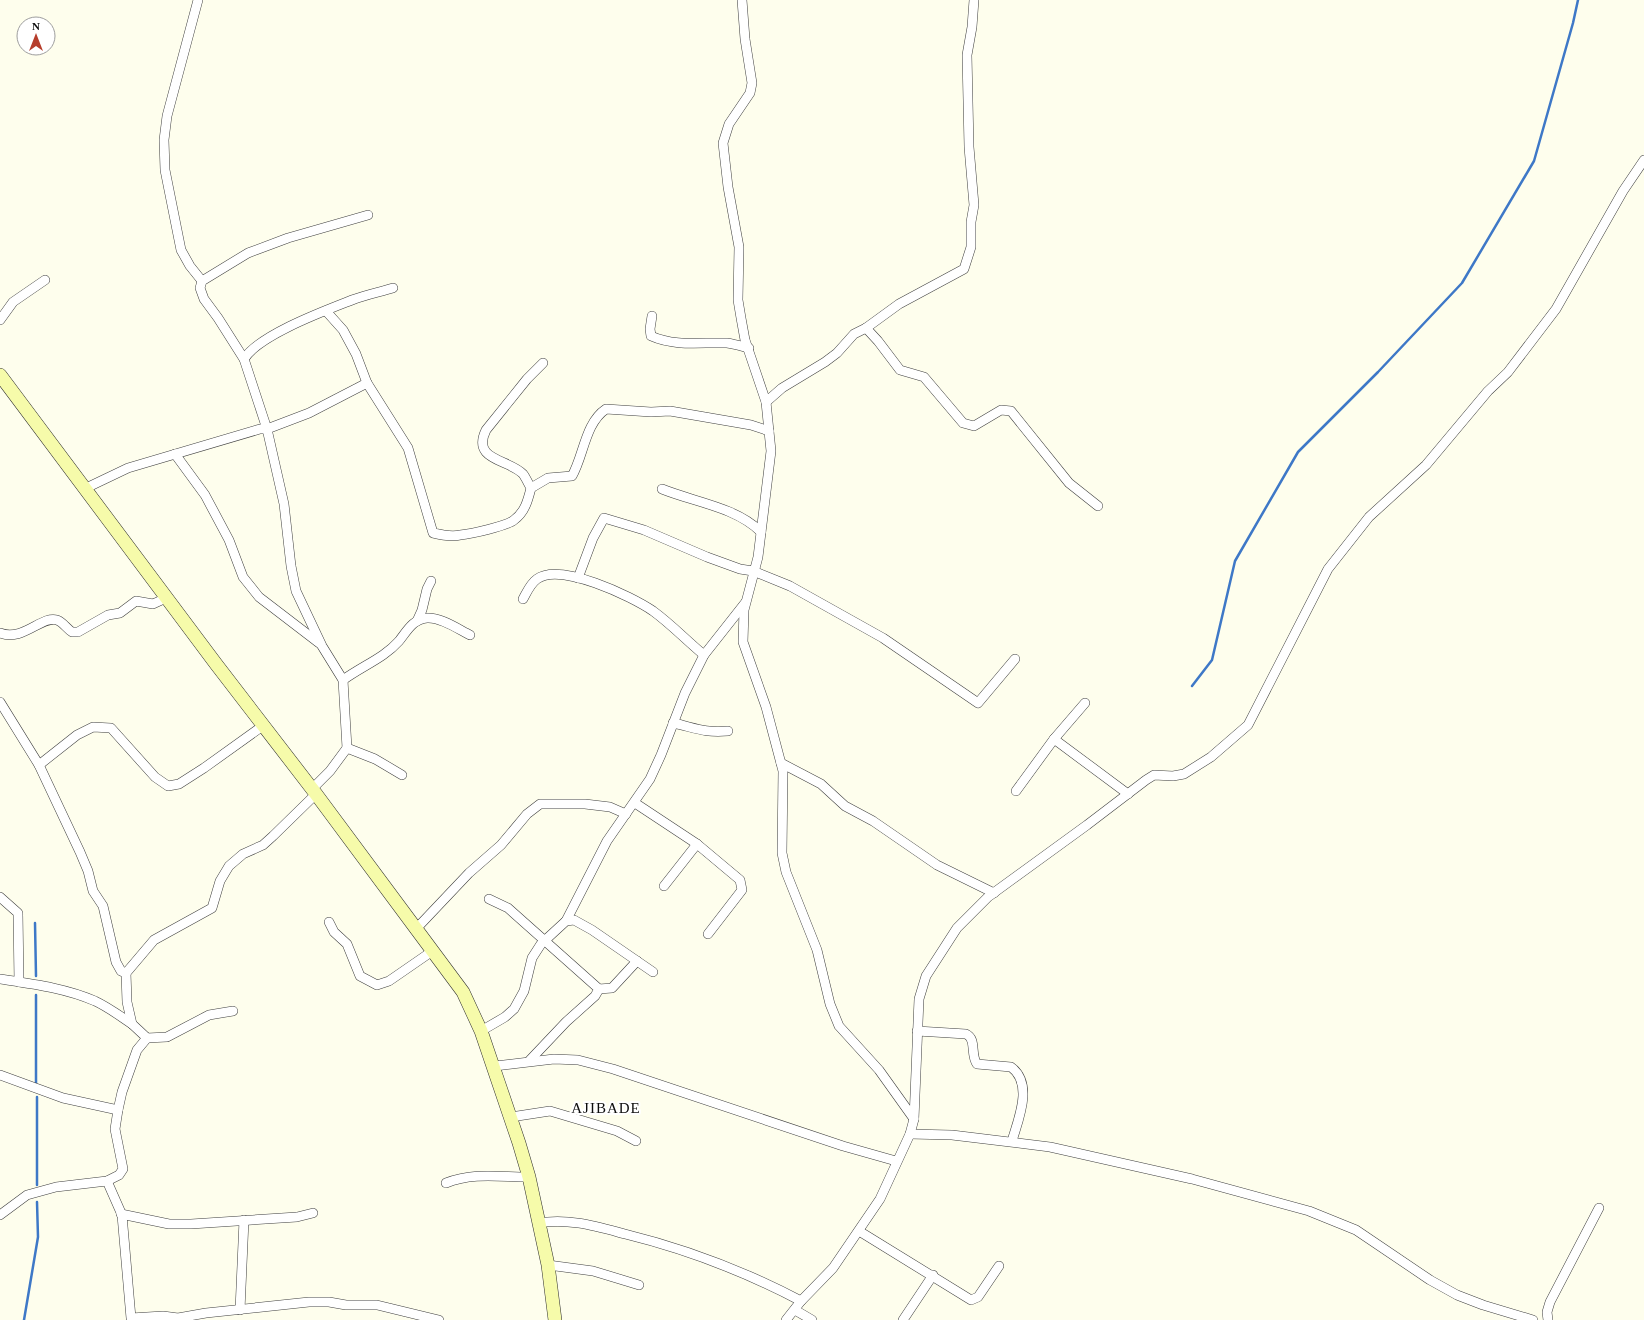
<svg xmlns="http://www.w3.org/2000/svg" width="1644" height="1320" font-family="'Times New Roman',serif">
<style>
.lines{fill:none;stroke-linecap:round;stroke-linejoin:round}
.stream{stroke:#3e78c7;stroke-width:2.5}
.street-casing{stroke:#3f3f3f;stroke-width:10}
.secondary-casing{stroke:#2e2e2e;stroke-width:14}
.street{stroke:#fff;stroke-width:9}
.secondary{stroke:#f6fbaa;stroke-width:13}
.labels{text-anchor:middle;stroke-width:4;stroke-linejoin:round;paint-order:stroke}
.quarter-label{font-size:15px;letter-spacing:1px;fill:#0c0c0c;stroke:#fff}
</style>
<rect width="100%" height="100%" fill="#fefeed"/>
<g class="lines">
<g class="stream">
<polyline points="1192,686 1212,660 1235,561 1298,452 1378,372 1462,283 1534,161 1573,23 1578,0"/>
<polyline points="35,923 36,976"/>
<polyline points="36,995 36,1083"/>
<polyline points="37,1097 37,1185"/>
<polyline points="24,1320 38,1237 37,1202"/>
</g>
<g class="street-casing">
<g id="street">
<polyline points="198,0 167,116 164,140 165,170 181,250 190,266 202,281"/>
<polyline points="742,0 745,39 752,83 750,93 729,124 723,143 728,187 739,247 738,300 741,318 745,340 766,402 771,451 758,557 744,610 743,642 766,707 783,771 782,853 786,872 817,950 830,1004 839,1026 879,1070 914,1119"/>
<polyline points="326,311 343,330 356,354 367,383"/>
<path d="M652 316 650 329 651 336C676 347 701 342 727 343 734 344 741 346 749 348"/>
<polyline points="0,320 13,302 45,280"/>
<polyline points="866,328 899,304 964,269 971,247 971,222 974,205 969,147 967,55 972,27 974,0"/>
<path d="M244 359C259 335 324 311 352 300 365 295 380 292 393 288"/>
<polyline points="766,402 782,388 825,362 837,353 854,334 866,328 878,341 900,370 924,377 963,423 974,426 1001,410 1011,411 1069,483 1098,506"/>
<polyline points="175,454 205,495 229,540 243,577 259,597 319,643"/>
<path d="M531 488 548 478 572 476C584 455 585 423 606 409L651 412 670 411 751 425 769 431"/>
<polyline points="84,489 128,468 260,429 267,429 244,359 218,318 204,299 200,288 202,281 248,253 288,238 368,215"/>
<path d="M662 489C694 502 736 507 761 532"/>
<polyline points="578,578 593,538 604,518 644,530 707,557 740,569 753,571 790,586 883,638 978,703 1015,659"/>
<path d="M523 599C527 592 530 584 537 579 560 562 631 596 653 611 671 624 687 641 704 655"/>
<polyline points="417,621 422,610 427,589 431,581"/>
<path d="M0 633C23 642 42 615 57 620 63 622 67 629 72 632H78L108 615 120 613 136 601 153 604 166 598"/>
<path d="M343 680C362 666 384 658 399 641 407 631 413 619 427 618 440 617 458 629 470 635"/>
<polyline points="0,702 39,765 80,852 88,871 93,891 103,906 116,962 121,971 126,973"/>
<path d="M673 723C696 728 704 733 728 731"/>
<polyline points="1054,739 1085,703"/>
<polyline points="347,748 375,759 402,775"/>
<polyline points="781,763 821,784 845,806 873,821 937,865 994,893"/>
<polyline points="39,765 77,735 93,727 111,728 155,777 168,786 179,784 204,768 264,725"/>
<path d="M312 789 330 771 347 748 343 680 322 646 296 591 291 566 284 504 267 429 309 413 367 383 408 448 433 533C442 535 451 537 460 535 471 534 507 526 514 520 525 512 528 500 531 488 528 483 526 478 523 474 509 459 471 461 486 430L527 379 543 363"/>
<polyline points="1016,791 1054,739 1128,794"/>
<polyline points="635,803 697,844 740,880 742,890 708,934"/>
<polyline points="664,886 697,844"/>
<polyline points="0,897 18,913 19,982"/>
<polyline points="489,899 508,908 599,989 595,996 566,1022 530,1060"/>
<polyline points="566,921 607,841 650,779 661,755 685,693 704,655 745,603"/>
<polyline points="329,922 334,932 347,944 360,976 377,985 389,981 431,952"/>
<polyline points="415,930 469,873 501,845 527,814 540,804 585,804 610,807 626,814"/>
<path d="M0 979C33 984 65 988 95 1001 108 1007 120 1016 132 1024"/>
<polyline points="599,989 612,988 637,961"/>
<polyline points="233,1011 209,1015 167,1037 147,1038 132,1024 127,1002 126,973 154,940 212,908 220,881 229,866 243,854 263,845 273,836 316,794"/>
<polyline points="481,1031 505,1017 514,1009 524,991 532,958 541,944 566,921 574,920 592,930 653,972"/>
<path d="M917 1031 966 1034C977 1039 970 1055 977 1064L1011 1067C1034 1084 1018 1120 1012 1141"/>
<polyline points="495,1066 554,1059 578,1060 613,1069 843,1146 896,1161"/>
<polyline points="0,1075 63,1098 118,1110"/>
<polyline points="511,1117 550,1111 617,1131 636,1141"/>
<polyline points="910,1134 952,1135 1050,1147 1192,1179 1309,1211 1356,1230 1430,1280 1457,1295 1483,1305 1533,1320"/>
<polyline points="107,1181 122,1215 131,1318 163,1316 178,1318 206,1313 309,1302 329,1302 346,1305 377,1305 439,1320"/>
<path d="M446 1183C473 1172 500 1177 529 1177"/>
<polyline points="121,1214 169,1224 191,1224 297,1217 313,1213"/>
<polyline points="0,1215 27,1195 56,1187 107,1181 119,1175 123,1169 115,1129 118,1110 122,1092 137,1050 147,1038"/>
<path d="M538 1223C569 1218 595 1226 625 1234 686 1249 746 1272 801 1301"/>
<polyline points="859,1231 971,1300 978,1297 999,1266"/>
<polyline points="548,1265 593,1271 639,1285"/>
<polyline points="240,1310 244,1220"/>
<polyline points="795,1310 812,1320"/>
<polyline points="786,1320 801,1301 833,1268 880,1199 910,1134 914,1119 919,999 926,976 957,928 988,897 1087,825 1146,780 1154,775 1173,776 1184,774 1211,757 1248,725 1328,569 1369,517 1426,465 1488,391 1508,372 1556,309 1623,191 1644,160"/>
<polyline points="903,1320 933,1275"/>
<polyline points="1548,1320 1547,1312 1550,1302 1599,1208"/>
</g>
</g>
<g class="secondary-casing">
<polyline id="secondary" points="0,375 216,664 316,794 463,992 481,1031 519,1143 529,1177 548,1265 555,1320"/>
</g>
<use href="#street" class="street"/>
<use href="#secondary" class="secondary"/>
</g>
<g class="labels">
<g class="quarter-label">
<text x="606" y="1113">AJIBADE</text>
</g>
</g>
<g transform="translate(36 36)"><circle r="19" fill="#ffffff" stroke="#9e9e9e"/>
<path d="M0-3L7 15L0 10L-7 15Z" fill="#b63d2b"/>
<text y="-6" font-size="11" font-weight="bold" text-anchor="middle" fill="#0c0c0c">N</text>
</g>
</svg>
